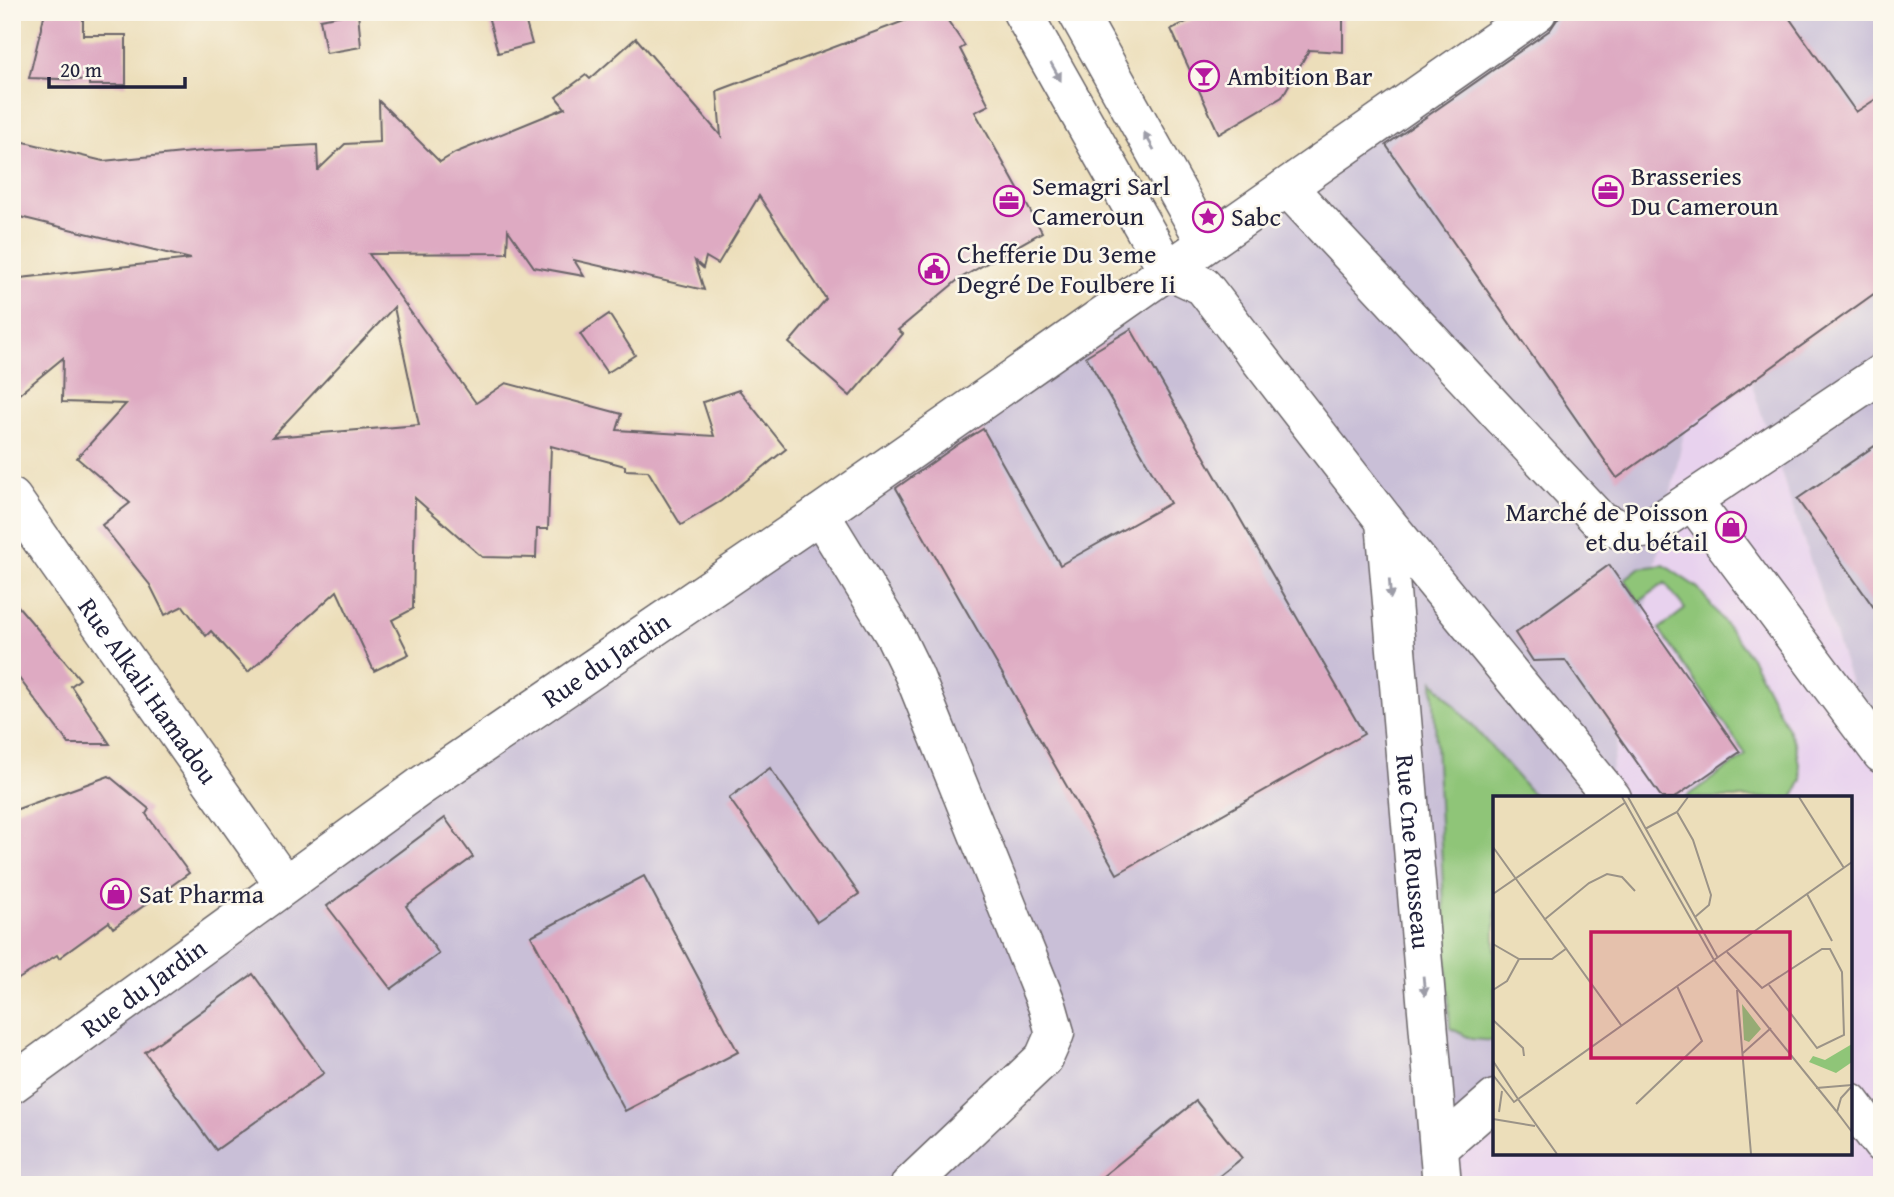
<svg xmlns="http://www.w3.org/2000/svg" width="1894" height="1197" font-family="'Gentium Book Plus',serif">
<style>
.built{fill:#e8d2ee}
.industrial{fill:#c9bfd7}
.green{fill:#8fc578;stroke:#58745a;stroke-width:2}
.building{fill:#deaac2;fill-rule:evenodd}
.lines{fill:none;stroke-linecap:round;stroke-linejoin:round}
.minor-casing{stroke:#696467;stroke-width:41}
.major-casing{stroke:#696467;stroke-width:41}
.minor{stroke:#fff;stroke-width:38}
.major{stroke:#fff;stroke-width:38}
.oneway{fill:#9c9ca7}
.labels{text-anchor:middle;stroke-width:5;stroke-linejoin:round;paint-order:stroke}
.poi-label{font-size:26px;fill:#22223b;stroke:#fbf7ec;text-anchor:start}
.street-label{font-size:26px;fill:#22223b;stroke:#fbf7ec}
.inset-road{fill:none;stroke:#9b9387;stroke-width:2}
.view{fill:#c2185b;fill-opacity:0.15;stroke:#c2185b;stroke-width:3.5}
.inset-edge{fill:none;stroke:#22223b;stroke-width:3.5}
</style>
<rect width="100%" height="100%" fill="#fbf7ec"/>
<filter id="ink" filterUnits="userSpaceOnUse"><feTurbulence type="fractalNoise" baseFrequency=".0143" numOctaves="2"/><feDisplacementMap in="SourceGraphic" scale="14" xChannelSelector="R" yChannelSelector="G"/><feConvolveMatrix kernelMatrix="1 2 1 2 8 2 1 2 1" color-interpolation-filters="sRGB"/></filter>
<filter id="wash" filterUnits="userSpaceOnUse"><feTurbulence type="fractalNoise" baseFrequency=".00686" numOctaves="4" result="noise"/><feDisplacementMap in="SourceGraphic" scale="28" xChannelSelector="R" yChannelSelector="G"/><feGaussianBlur stdDeviation="1.57" result="paint"/><feColorMatrix in="noise" values="0 0 0 0 0 0 0 0 0 0 0 0 0 0 0 0 0 1.4 0 .05"/><feComposite in="paint" operator="in"/></filter>
<g filter="url(#wash)">
<rect width="100%" height="100%" fill="#ecdeba"/>
<polygon class="built" points="1717,279 1882,776 1882,1185 1442,1185 1439,1148 1495,1097 1495,1153 1850,1153 1850,798 1605,798"/>
<polygon class="industrial" points="1507,12 1882,12 1882,776 1717,280 1605,798 1495,798 1495,1097 1439,1148 1442,1185 12,1185 12,1084"/>
<g class="green">
<polygon points="1664,565 1698,588 1752,659 1795,743 1802,780 1793,798 1684,798 1746,755 1659,629 1685,609 1665,583 1639,602 1625,579 1639,568"/>
<polygon points="1433,681 1536,798 1495,798 1495,1041 1472,1039 1450,1028"/>
</g>
<g id="blocks">
<g class="building">
<polygon points="45,12 83,14 83,35 126,35 126,85 89,85 89,80 29,78"/>
<polygon points="358,12 361,47 326,53 320,19"/>
<polygon points="487,12 523,12 532,44 498,53"/>
<path d="M928 12H942L965 46 960 49 989 105 975 112 1042 232 959 279 898 330 903 334 850 396 789 343 826 299 759 196 718 264 706 257 703 268 695 261 704 290 574 260 584 276 534 267 508 230 507 253 369 254 476 403 506 383 622 414 617 430 714 436 703 402 739 390 786 449 721 501 681 525 648 471 625 470V466L551 446 548 529H537L536 558 482 557 415 498 413 609 392 620 409 654 374 671 337 591 248 672 211 631 206 636 183 606 165 615 150 585 102 525 130 503 77 458 126 404 62 402 63 358 12 400V279L191 259 12 215V139L103 161 203 151 317 145 318 170 345 144 380 142 379 101 440 162 455 153 565 108 556 97 586 75 590 79 636 38 721 136 717 91ZM394 307 419 425 272 437Z"/>
<polygon points="1208,12 1343,12 1343,52 1309,50 1282,97 1219,134 1171,29"/>
<polygon points="1565,12 1785,12 1856,112 1882,95 1882,288 1617,478 1386,145 1550,30 1558,18"/>
<polygon points="609,314 635,355 607,373 580,334"/>
<polygon points="1131,329 1364,734 1117,874 896,488 960,443 983,429 1060,565 1170,503 1086,356"/>
<polygon points="1882,441 1882,619 1797,499"/>
<polygon points="1609,565 1740,752 1674,798 1662,798 1565,660 1533,661 1515,633"/>
<polygon points="12,599 80,679 71,686 110,744 69,744 12,669"/>
<polygon points="770,768 859,894 817,922 729,798"/>
<polygon points="109,776 149,809 146,814 189,873 113,928 109,922 59,958 57,955 12,983 12,811"/>
<polygon points="445,818 473,857 406,906 439,954 391,989 327,906"/>
<polygon points="644,876 738,1052 625,1111 531,936"/>
<polygon points="253,974 324,1073 216,1150 145,1052"/>
<polygon points="1196,1101 1242,1158 1208,1185 1092,1185"/>
</g>
</g>
</g>
<g filter="url(#ink)">
<use href="#blocks" fill-opacity="0" stroke="#696467" stroke-width="2"/>
<g class="lines">
<g class="minor-casing">
<g id="minor">
<polyline points="1288,188 1599,520 1623,531 1650,528 1882,373"/>
<path id="s1" d="M12 498 284 884"/>
<polyline points="1692,500 1882,754"/>
<polyline points="820,514 895,636 914,675 1047,1005 1055,1033 1044,1058 910,1185"/>
<path id="s2" d="M1385 521 1442 1185"/>
<polyline points="1439,1148 1495,1099"/>
</g>
</g>
<g class="major-casing">
<g id="major">
<polyline points="1022,12 1167,269 1203,286 1385,521 1612,798"/>
<polyline points="1077,12 1206,243"/>
<path id="s3" d="M12 1084 421 786 820 514 1537 12"/>
<polyline points="1850,1102 1882,1144"/>
</g>
</g>
<use href="#minor" class="minor"/>
<use href="#major" class="major"/>
</g>
<defs><path id="oneway-solid" d="M-6-.8H1V-3.2L6.5 0L1 3.2V.8H-6Z" transform="scale(1.75)"/></defs>
<g class="oneway">
<use href="#oneway-solid" transform="translate(1056 72) rotate(61)"/>
<use href="#oneway-solid" transform="translate(1149 141) rotate(-119)"/>
<use href="#oneway-solid" transform="translate(1390 589) rotate(86)"/>
<use href="#oneway-solid" transform="translate(1424 986) rotate(85)"/>
</g>
</g>
<defs>
<g id="bar-ring" transform="scale(1.575)"><circle r="9.5" fill="#fbf7ec" stroke="#b5179e" stroke-width="1.5"/><path d="M-6-5H6L.8 .8V4.5H3.5V6h-7V4.5H-.8V.8Z" fill="#b5179e"/></g>
<g id="office-ring" transform="scale(1.575)"><circle r="9.5" fill="#fbf7ec" stroke="#b5179e" stroke-width="1.5"/><path d="M-6-3h4V-5.5h4V-3h4V5H-6ZM-1-4.5V-3h2v-1.5ZM-6 0V1H6V0Z" fill="#b5179e"/></g>
<g id="sight-ring" transform="scale(1.575)"><circle r="9.5" fill="#fbf7ec" stroke="#b5179e" stroke-width="1.5"/><path d="M0-6L1.8-2.2L6-1.7L2.9 1.2L3.7 5.4L0 3.3L-3.7 5.4L-2.9 1.2L-6-1.7L-1.8-2.2Z" fill="#b5179e"/></g>
<g id="civic-ring" transform="scale(1.575)"><circle r="9.5" fill="#fbf7ec" stroke="#b5179e" stroke-width="1.5"/><path d="M-.6-6.5H3V-4.5H.6V-3L4-1V1h2V6H-6V1h2V-1L-.6-3ZM-1.2 2.5V6h2.4V2.5Z" fill="#b5179e"/></g>
<g id="shop-ring" transform="scale(1.575)"><circle r="9.5" fill="#fbf7ec" stroke="#b5179e" stroke-width="1.5"/><path d="M-5-2.5h2.3a2.7 3.5 0 0 1 5.4 0H5L5.5 6h-11ZM-1.5-2.5h3a1.5 2.3 0 0 0-3 0Z" fill="#b5179e"/></g>
</defs>
<g fill-rule="evenodd">
<use href="#bar-ring" x="1204" y="76"/>
<use href="#office-ring" x="1608" y="191"/>
<use href="#office-ring" x="1009" y="201"/>
<use href="#sight-ring" x="1208" y="217"/>
<use href="#civic-ring" x="934" y="269"/>
<use href="#shop-ring" x="1731" y="527"/>
<use href="#shop-ring" x="116" y="894"/>
</g>
<g class="labels">
<g class="poi-label">
<text x="1227" y="85">Ambition Bar</text>
<text x="1631" y="185">Brasseries<tspan x="1631" dy="30">Du Cameroun</tspan></text>
<text x="1032" y="195">Semagri Sarl<tspan x="1032" dy="30">Cameroun</tspan></text>
<text x="1231" y="226">Sabc</text>
<text x="957" y="263">Chefferie Du 3eme<tspan x="957" dy="30">Degré De Foulbere Ii</tspan></text>
<text x="1708" y="521" text-anchor="end">Marché de Poisson<tspan x="1708" dy="30">et du bétail</tspan></text>
<text x="139" y="903">Sat Pharma</text>
</g>
<g class="street-label">
<text dy="9" stroke="none"><textPath href="#s3" startOffset="730">Rue du Jardin</textPath></text>
<text dy="9" stroke="none"><textPath href="#s1" startOffset="236">Rue Alkali Hamadou</textPath></text>
<text dy="9" stroke="none"><textPath href="#s2" startOffset="332">Rue Cne Rousseau</textPath></text>
<text dy="9" stroke="none"><textPath href="#s3" startOffset="163">Rue du Jardin</textPath></text>
</g>
</g>
<g transform="translate(1493 796)">
<rect width="359" height="359" fill="#ecdeba"/>
<path d="M249 208 268 233 256 246 251 244ZM359 248V266L343 277 316 266 320 260 332 264Z" fill="#8fc578"/>
<path class="inset-road" d="M129 1 221 164 344 316M135 1 225 162M306 1 351 72M184 16 200 44 218 99 216 109 202 121M152 33 184 16 195 1M0 51 128 229M0 98 133 6M314 98 339 145M51 124 96 87 114 78 129 81 142 95M0 148 26 163H59L74 152M234 156 269 192 329 153H337L349 176 351 239 324 252 276 189M0 194 14 185 26 163M244 194 258 358M0 224 30 252 31 260M250 257 278 232M0 265 25 303M0 279 21 306 359 66M359 290 348 302 344 316 359 336M323 292 359 289M25 303 64 358M143 308 209 245 184 190M6 316 9 295M0 323 42 330"/>
<path class="view" d="M98 136H297V262H98Z"/>
<rect width="359" height="359" class="inset-edge"/>
</g>
<rect width="1894" height="1197" fill="none" stroke="#fbf7ec" stroke-width="42"/>
<path d="M49 77v10h136v-10" fill="none" stroke="#22223b" stroke-width="3.5"/>
<text x="60" y="77" font-size="21" fill="#22223b" stroke="#fbf7ec" stroke-width="5" paint-order="stroke">20 m</text>
</svg>
